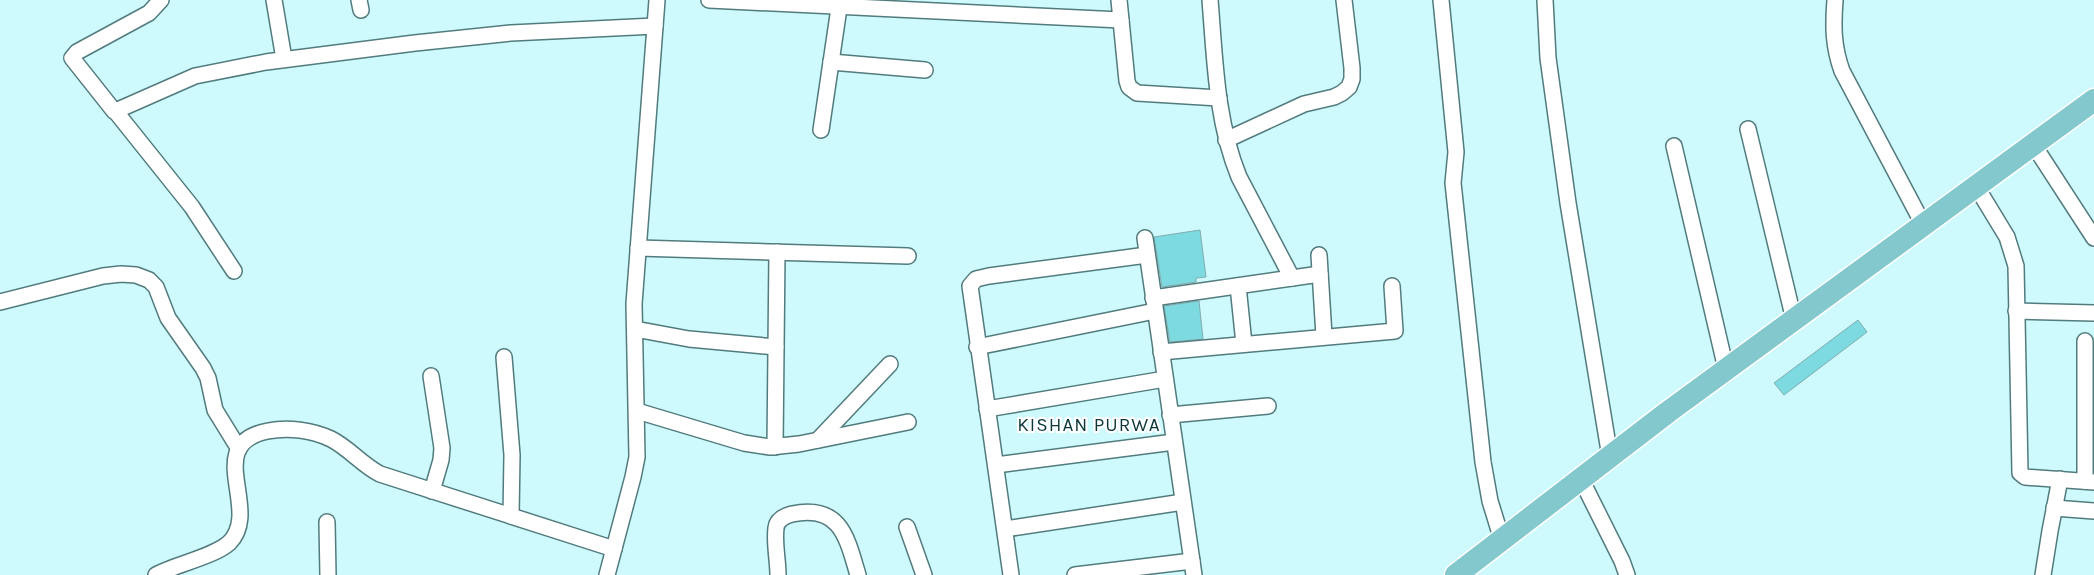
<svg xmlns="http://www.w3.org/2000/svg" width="2094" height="575" font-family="Karla,sans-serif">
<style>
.building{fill:#7cdae0;stroke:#81acaf}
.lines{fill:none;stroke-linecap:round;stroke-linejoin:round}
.street-casing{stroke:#527b7d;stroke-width:18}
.primary-casing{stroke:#fff;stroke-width:25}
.street{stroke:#fff;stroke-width:15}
.primary{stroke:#83c8cc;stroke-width:22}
.labels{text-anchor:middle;stroke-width:4.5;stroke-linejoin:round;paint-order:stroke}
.quarter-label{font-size:19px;letter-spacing:1px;fill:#0d383a;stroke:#fff}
</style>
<rect width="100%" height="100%" fill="#cefafd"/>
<g class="building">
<polygon points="1200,230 1206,277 1196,278 1196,282 1162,287 1154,237"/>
<polygon points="1199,301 1203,339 1170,342 1164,306"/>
<polygon points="1858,320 1867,332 1784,395 1774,383"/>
</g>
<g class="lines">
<g class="street-casing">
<g id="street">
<polyline points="274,0 284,59"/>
<polyline points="359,0 361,10"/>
<polyline points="709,0 1121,20"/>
<polyline points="1119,0 1127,81 1129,87 1137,93 1219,98"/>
<path d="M1210 0C1215 60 1216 121 1239 177L1292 278"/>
<polyline points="1441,0 1456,152 1453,183 1483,462 1490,501 1502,540"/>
<polyline points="1545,0 1548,58 1568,203 1610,457"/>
<path d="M1835 0C1833 26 1833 46 1842 71L1923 224"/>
<polyline points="831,62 925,70"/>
<polyline points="116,112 114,111 72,58 77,52 149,13 161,0"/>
<polyline points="1748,129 1794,320"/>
<polyline points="821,130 839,8"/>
<polyline points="1226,140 1304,104 1334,97 1342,93 1349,87 1352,79 1352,68 1344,0"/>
<polyline points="2033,144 2094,238"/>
<polyline points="1674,146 1726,369"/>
<polyline points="1976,186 2007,237 2016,266 2020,473 2025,477 2094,482"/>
<polyline points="1145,238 1194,575"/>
<polyline points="638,248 908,256"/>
<polyline points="1319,255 1324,336"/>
<polyline points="234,271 192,207 116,112 120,109 195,76 266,62 415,43 511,33 655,26"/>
<polyline points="1238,286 1244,344"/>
<polyline points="1153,298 1320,274"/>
<polyline points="0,302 103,276 121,274 136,275 149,280 156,287 168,318 203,368 208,378 215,410 239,449"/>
<polyline points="2016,311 2094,313"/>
<polyline points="635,329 689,339 776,347"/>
<polyline points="2085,341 2085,481"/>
<polyline points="977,347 1155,311"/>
<polyline points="1161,352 1395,331 1392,286"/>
<polyline points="504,357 512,455 511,516"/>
<polyline points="431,376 442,448 441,460 432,491"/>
<polyline points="987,409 1165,379"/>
<polyline points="637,411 744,443 770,447 799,444 908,422"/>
<polyline points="1170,415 1268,406"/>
<polyline points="818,440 890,364"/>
<polyline points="775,447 777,252"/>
<polyline points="996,465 1174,442"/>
<polyline points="1581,479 1622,561 1627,575"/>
<polyline points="2054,508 2094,511"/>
<polyline points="327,522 328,575"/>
<polyline points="907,527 924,575"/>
<polyline points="1005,529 1183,502"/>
<path d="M156 575C176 564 213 557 229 543 263 510 201 444 268 431 288 427 312 430 331 439 349 448 362 465 380 474L614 549"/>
<polyline points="607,575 633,477 637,457 634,304 657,0"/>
<path d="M778 575C778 560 774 543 776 528 777 520 784 516 792 514 841 504 847 538 858 575"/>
<polyline points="1011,575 970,286 976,279 989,276 1147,255"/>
<polyline points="1075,575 1192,561"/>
<polyline points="2043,575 2050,531 2060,479"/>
</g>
</g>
<g class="primary-casing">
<polyline id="primary" points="1456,575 1668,412 2094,100"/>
</g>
<use href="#street" class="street"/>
<use href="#primary" class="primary"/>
</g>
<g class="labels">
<g class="quarter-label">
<text x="1089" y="431">KISHAN PURWA</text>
</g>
</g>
</svg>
